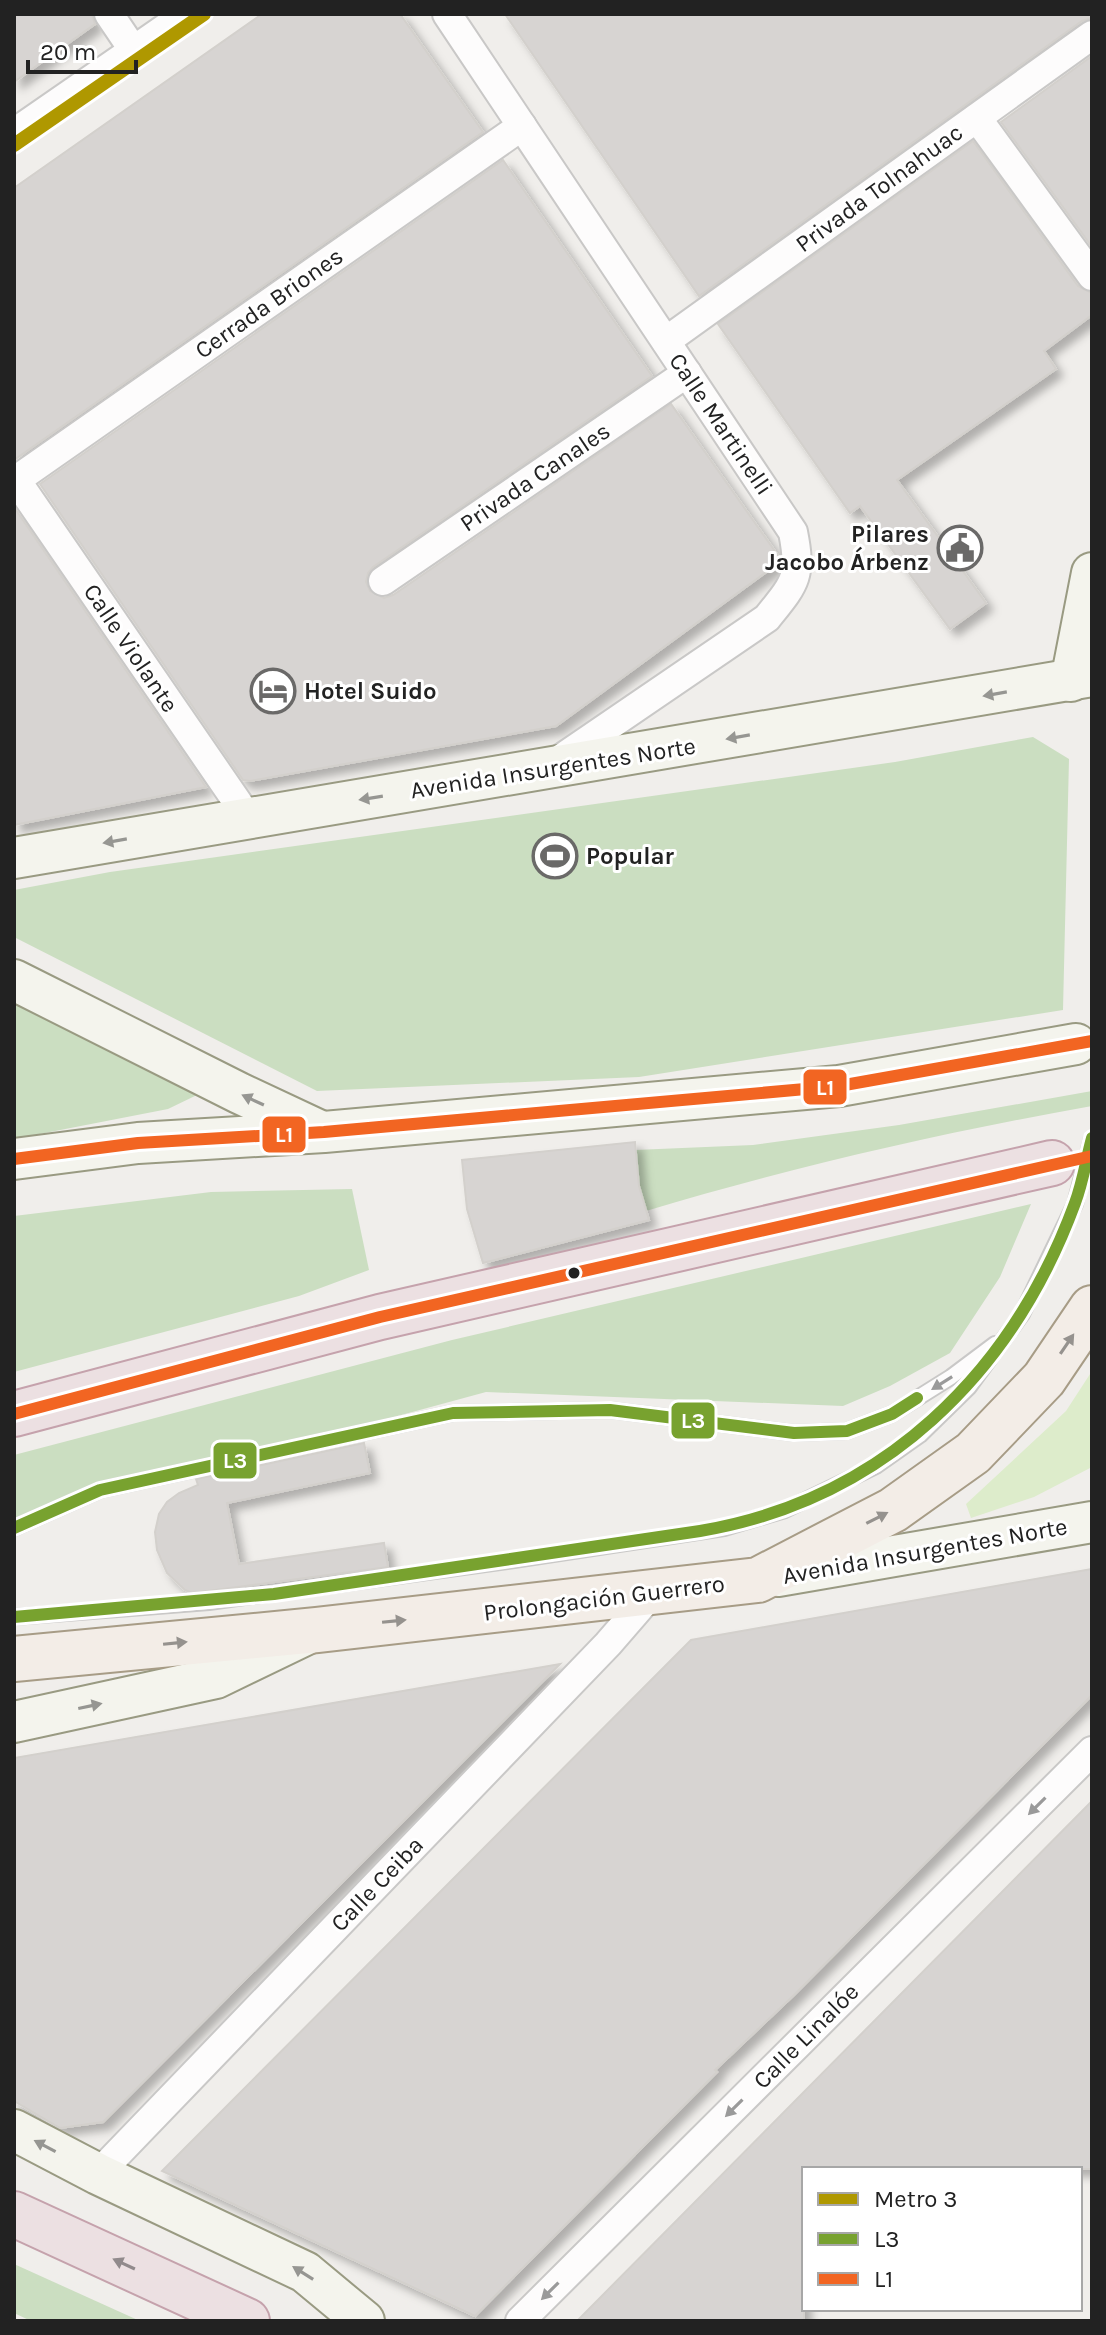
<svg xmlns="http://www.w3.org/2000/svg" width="1106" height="2335" font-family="Karla,sans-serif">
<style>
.grass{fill:#ddeccb}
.forest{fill:#cbdec1}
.building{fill:#d7d4d2;stroke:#d3d0cc;stroke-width:2;filter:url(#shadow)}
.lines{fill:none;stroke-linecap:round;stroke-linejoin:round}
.service-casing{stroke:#c9c8c7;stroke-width:18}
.minor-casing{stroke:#c9c8c7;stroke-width:32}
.secondary-casing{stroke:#999a82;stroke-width:44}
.primary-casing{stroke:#a79c86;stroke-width:48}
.motorway-casing{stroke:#c5a2ac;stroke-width:48}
.service{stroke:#fdfcfc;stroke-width:14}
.minor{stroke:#fdfcfc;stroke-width:28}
.secondary{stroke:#f4f4ed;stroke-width:40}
.primary{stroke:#f3ede7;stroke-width:44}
.motorway{stroke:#ece0e2;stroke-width:44}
.service-bridge-casing{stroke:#c9c8c7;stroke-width:18;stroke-linecap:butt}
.service-bridge{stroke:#fdfcfc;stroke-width:14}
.bus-1-casing{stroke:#fff;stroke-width:18}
.bus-2-casing{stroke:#fff;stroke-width:18}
.bus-1{stroke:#78a22f;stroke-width:12}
.bus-2{stroke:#f26522;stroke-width:12}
.metro-1-casing{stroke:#fff;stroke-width:20}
.metro-1{stroke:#af9800;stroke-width:14}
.oneway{fill:#969692}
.oneway2{fill:#95928e}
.oneway3{fill:#9a9a9a}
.oneway4{fill:#918a8c}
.bus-dot{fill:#222;stroke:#fff;stroke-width:3}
.labels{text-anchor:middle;stroke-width:6;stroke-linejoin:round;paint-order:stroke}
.street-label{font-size:24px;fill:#222;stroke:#fff}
.poi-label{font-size:24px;font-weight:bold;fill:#222;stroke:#fff;text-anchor:start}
.line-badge{stroke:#fff;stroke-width:3}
.badge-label{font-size:22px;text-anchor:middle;font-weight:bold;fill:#fff}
</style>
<defs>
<filter id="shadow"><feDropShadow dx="7" dy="7" stdDeviation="4" flood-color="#0004"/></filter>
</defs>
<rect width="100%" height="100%" fill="#f0eeeb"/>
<polygon class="grass" points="1092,1371 1092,1467 1034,1497 971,1518 966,1504 1066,1411"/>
<g class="forest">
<polygon points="1033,737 1069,759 1063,1010 639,1077 317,1091 14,937 14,890 110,872 895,762"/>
<polygon points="14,994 199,1094 168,1109 14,1139"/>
<path d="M1092 1091V1106C941 1133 793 1167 646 1211L639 1189 635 1150 753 1145 899 1125Z"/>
<polygon points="352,1189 369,1270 299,1296 14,1372 14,1216 211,1192"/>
<polygon points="1031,1204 1000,1277 950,1353 890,1386 843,1406 486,1392 92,1499 14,1531 14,1455 452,1340"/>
<polygon points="14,2264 140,2321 31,2321 14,2313"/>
</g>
<g class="building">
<polygon points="14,14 92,14 95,24 14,82"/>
<polygon points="262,14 400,14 483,132 14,460 14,188"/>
<polygon points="505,14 1092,14 1092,18 1082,21 699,296"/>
<polygon points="1092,56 1092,247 1001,122"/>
<polygon points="973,141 1078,286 1092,293 1092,315 1044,351 1056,369 897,480 986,603 950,629 860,506 850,513 718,324"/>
<polygon points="503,160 652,376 373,567 368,573 366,582 370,591 384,598 393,595 671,404 779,557 780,562 556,726 250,781 243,780 40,484"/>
<polygon points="14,507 206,787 14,825"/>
<polygon points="635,1142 639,1186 649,1220 483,1263 467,1209 462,1160"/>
<polygon points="364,1443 370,1473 227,1503 239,1564 384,1543 388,1567 192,1593 185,1590 167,1573 157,1550 155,1532 159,1514 167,1502 179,1493 198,1485 196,1479"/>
<polygon points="1092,1569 1092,1695 794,1995 715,2070 717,2072 475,2316 162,2171 691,1640"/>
<polygon points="560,1664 103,2122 60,2128 14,2101 14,1758"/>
<polygon points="1092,1801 1092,2169 804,2169 804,2321 577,2321"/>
</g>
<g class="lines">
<g class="service-casing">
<g id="service">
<polyline points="14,1528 100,1490 453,1413 610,1410 794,1433 847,1431 892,1414 951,1377 995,1344"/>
<polyline points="14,1617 209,1602 514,1560 724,1528 785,1510 876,1466 920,1435 969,1387 1022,1314 1075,1204"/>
</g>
</g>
<g class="minor-casing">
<g id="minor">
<polyline points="109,14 134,51"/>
<path d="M447 14 793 532C802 577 795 583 767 618L556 762"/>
<polyline points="977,118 1092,276"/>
<polyline points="14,133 186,14"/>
<polyline points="666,341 1092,35"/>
<polyline points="14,477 249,819"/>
<polyline points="16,480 522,126"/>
<polyline points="383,581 687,373"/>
<polyline points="98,2174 608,1644 653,1592"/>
<polyline points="520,2321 1092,1751"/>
</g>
</g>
<g class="secondary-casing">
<g id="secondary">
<polyline points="1071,681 1092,573"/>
<polyline points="14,858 1092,676"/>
<polyline points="14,980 239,1093 320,1131"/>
<polyline points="14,1159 138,1143 324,1132 839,1086 1076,1044"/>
<polyline points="778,1576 1092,1522"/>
<polyline points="14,1722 216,1678 307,1634"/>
<polyline points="14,2130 98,2174 305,2272 364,2321"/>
</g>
</g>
<g class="primary-casing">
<polyline id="primary" points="14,1659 317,1630 758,1580 893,1510 973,1453 1044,1379 1092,1308"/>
</g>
<g class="motorway-casing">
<g id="motorway">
<polyline points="14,1414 380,1317 1052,1163"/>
<polyline points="14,2214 247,2321"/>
</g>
</g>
<use href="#service" class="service"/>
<use href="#minor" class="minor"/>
<use href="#secondary" class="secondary"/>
<use href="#primary" class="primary"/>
<use href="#motorway" class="motorway"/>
<g class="service-bridge-casing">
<polyline id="service-bridge" points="1075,1204 1092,1138"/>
</g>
<use href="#service-bridge" class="service-bridge"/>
<g class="bus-1-casing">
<g id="bus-1">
<polyline points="14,1528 100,1490 453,1413 610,1410 794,1433 847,1431 892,1414 917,1398"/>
<path d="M14 1617 274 1594 700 1531C883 1500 1012 1374 1075 1203 1083 1182 1086 1160 1092 1138"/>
</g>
</g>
<g class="bus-2-casing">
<g id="bus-2">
<polyline points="14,1159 138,1143 324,1132 839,1086 1092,1041"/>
<polyline points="14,1414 380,1317 1092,1156"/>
</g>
</g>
<use href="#bus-1" class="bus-1"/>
<use href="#bus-2" class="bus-2"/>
<g class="metro-1-casing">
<polyline id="metro-1" points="14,145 204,14"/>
</g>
<use href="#metro-1" class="metro-1"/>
</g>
<defs><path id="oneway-solid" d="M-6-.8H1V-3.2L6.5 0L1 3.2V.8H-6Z" transform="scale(2)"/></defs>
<g class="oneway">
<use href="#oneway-solid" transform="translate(995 694) rotate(170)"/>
<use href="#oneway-solid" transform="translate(738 737) rotate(170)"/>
<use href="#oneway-solid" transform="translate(371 798) rotate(171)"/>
<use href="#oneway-solid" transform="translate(115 841) rotate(170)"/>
<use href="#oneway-solid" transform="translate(253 1100) rotate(-155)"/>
<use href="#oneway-solid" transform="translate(90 1706) rotate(-12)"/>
<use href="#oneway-solid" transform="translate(45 2146) rotate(-152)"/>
<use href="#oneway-solid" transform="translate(303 2273) rotate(-148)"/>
</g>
<g class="oneway2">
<use href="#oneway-solid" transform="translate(1067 1344) rotate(-56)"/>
<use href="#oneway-solid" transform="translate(877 1518) rotate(-27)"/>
<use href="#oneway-solid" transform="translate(394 1621) rotate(-6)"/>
<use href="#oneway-solid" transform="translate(175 1643) rotate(-6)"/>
</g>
<g class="oneway3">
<use href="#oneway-solid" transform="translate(942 1383) rotate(148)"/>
<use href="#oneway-solid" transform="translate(1037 1806) rotate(135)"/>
<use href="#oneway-solid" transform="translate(734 2108) rotate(135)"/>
<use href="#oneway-solid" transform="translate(550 2291) rotate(135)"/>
</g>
<use class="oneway4" href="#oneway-solid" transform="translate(124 2264) rotate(-155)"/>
<defs>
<g id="civic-ring" transform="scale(2.3)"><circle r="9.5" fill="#fff" stroke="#6a6968" stroke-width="1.5"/><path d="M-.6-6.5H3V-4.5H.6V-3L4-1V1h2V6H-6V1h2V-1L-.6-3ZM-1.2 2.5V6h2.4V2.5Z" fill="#6a6968"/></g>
<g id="hotel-ring" transform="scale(2.3)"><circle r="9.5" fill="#fff" stroke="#6a6968" stroke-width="1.5"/><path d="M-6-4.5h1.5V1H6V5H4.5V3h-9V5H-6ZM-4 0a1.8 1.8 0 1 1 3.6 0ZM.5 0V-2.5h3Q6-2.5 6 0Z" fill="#6a6968"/></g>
<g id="stadium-ring" transform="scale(2.3)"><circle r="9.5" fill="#fff" stroke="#6a6968" stroke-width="1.5"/><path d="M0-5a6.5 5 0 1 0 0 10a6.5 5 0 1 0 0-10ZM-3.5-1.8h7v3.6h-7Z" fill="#6a6968"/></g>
</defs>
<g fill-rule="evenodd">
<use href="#civic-ring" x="960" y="548"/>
<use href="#hotel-ring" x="273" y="691"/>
<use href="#stadium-ring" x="555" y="856"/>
</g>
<circle class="bus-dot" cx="574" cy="1273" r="7"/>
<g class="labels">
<g class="street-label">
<text transform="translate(879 188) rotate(-36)" y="8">Privada Tolnahuac</text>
<text transform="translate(269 303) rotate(-35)" y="8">Cerrada Briones</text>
<text transform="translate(721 424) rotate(56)" y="8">Calle Martinelli</text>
<text transform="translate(535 477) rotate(-34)" y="8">Privada Canales</text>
<text transform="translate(131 648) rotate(56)" y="8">Calle Violante</text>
<text transform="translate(553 768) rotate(-9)" y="8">Avenida Insurgentes Norte</text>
<text transform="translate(925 1551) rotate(-10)" y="8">Avenida Insurgentes Norte</text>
<text transform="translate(604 1598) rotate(-7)" y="8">Prolongación Guerrero</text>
<text transform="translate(377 1884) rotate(-46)" y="8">Calle Ceiba</text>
<text transform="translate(806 2036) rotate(-45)" y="8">Calle Linalóe</text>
</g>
<g class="poi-label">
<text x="929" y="542" text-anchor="end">Pilares<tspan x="929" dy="28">Jacobo Árbenz</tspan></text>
<text x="304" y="699">Hotel Suido</text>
<text x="586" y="864">Popular</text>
</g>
</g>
<g class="line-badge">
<rect x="802" y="1068" width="46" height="38" rx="8" fill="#f26522"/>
<rect x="261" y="1115" width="46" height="39" rx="8" fill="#f26522"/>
<rect x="670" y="1401" width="46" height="39" rx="8" fill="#78a22f"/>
<rect x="212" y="1441" width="46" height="39" rx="8" fill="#78a22f"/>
</g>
<g class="badge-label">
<text x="825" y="1095">L1</text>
<text x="284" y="1142">L1</text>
<text x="693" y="1428">L3</text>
<text x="235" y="1468">L3</text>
</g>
<rect width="1106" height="2335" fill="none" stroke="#222222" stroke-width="32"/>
<rect x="802" y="2167" width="280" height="144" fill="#ffffff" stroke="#a7a7a7" stroke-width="2"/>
<rect x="818" y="2193" width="40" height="12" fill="#af9800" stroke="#a7a7a7" stroke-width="2"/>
<text x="874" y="2207" font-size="24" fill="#222222">Metro 3</text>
<rect x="818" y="2233" width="40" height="12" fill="#78a22f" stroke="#a7a7a7" stroke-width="2"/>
<text x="874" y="2247" font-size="24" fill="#222222">L3</text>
<rect x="818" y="2273" width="40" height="12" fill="#f26522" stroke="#a7a7a7" stroke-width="2"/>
<text x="874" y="2287" font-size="24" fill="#222222">L1</text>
<path d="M28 60v12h108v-12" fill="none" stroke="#222222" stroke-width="4"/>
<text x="40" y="60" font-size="24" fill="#222222" stroke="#ffffff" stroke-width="6" paint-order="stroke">20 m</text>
</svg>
